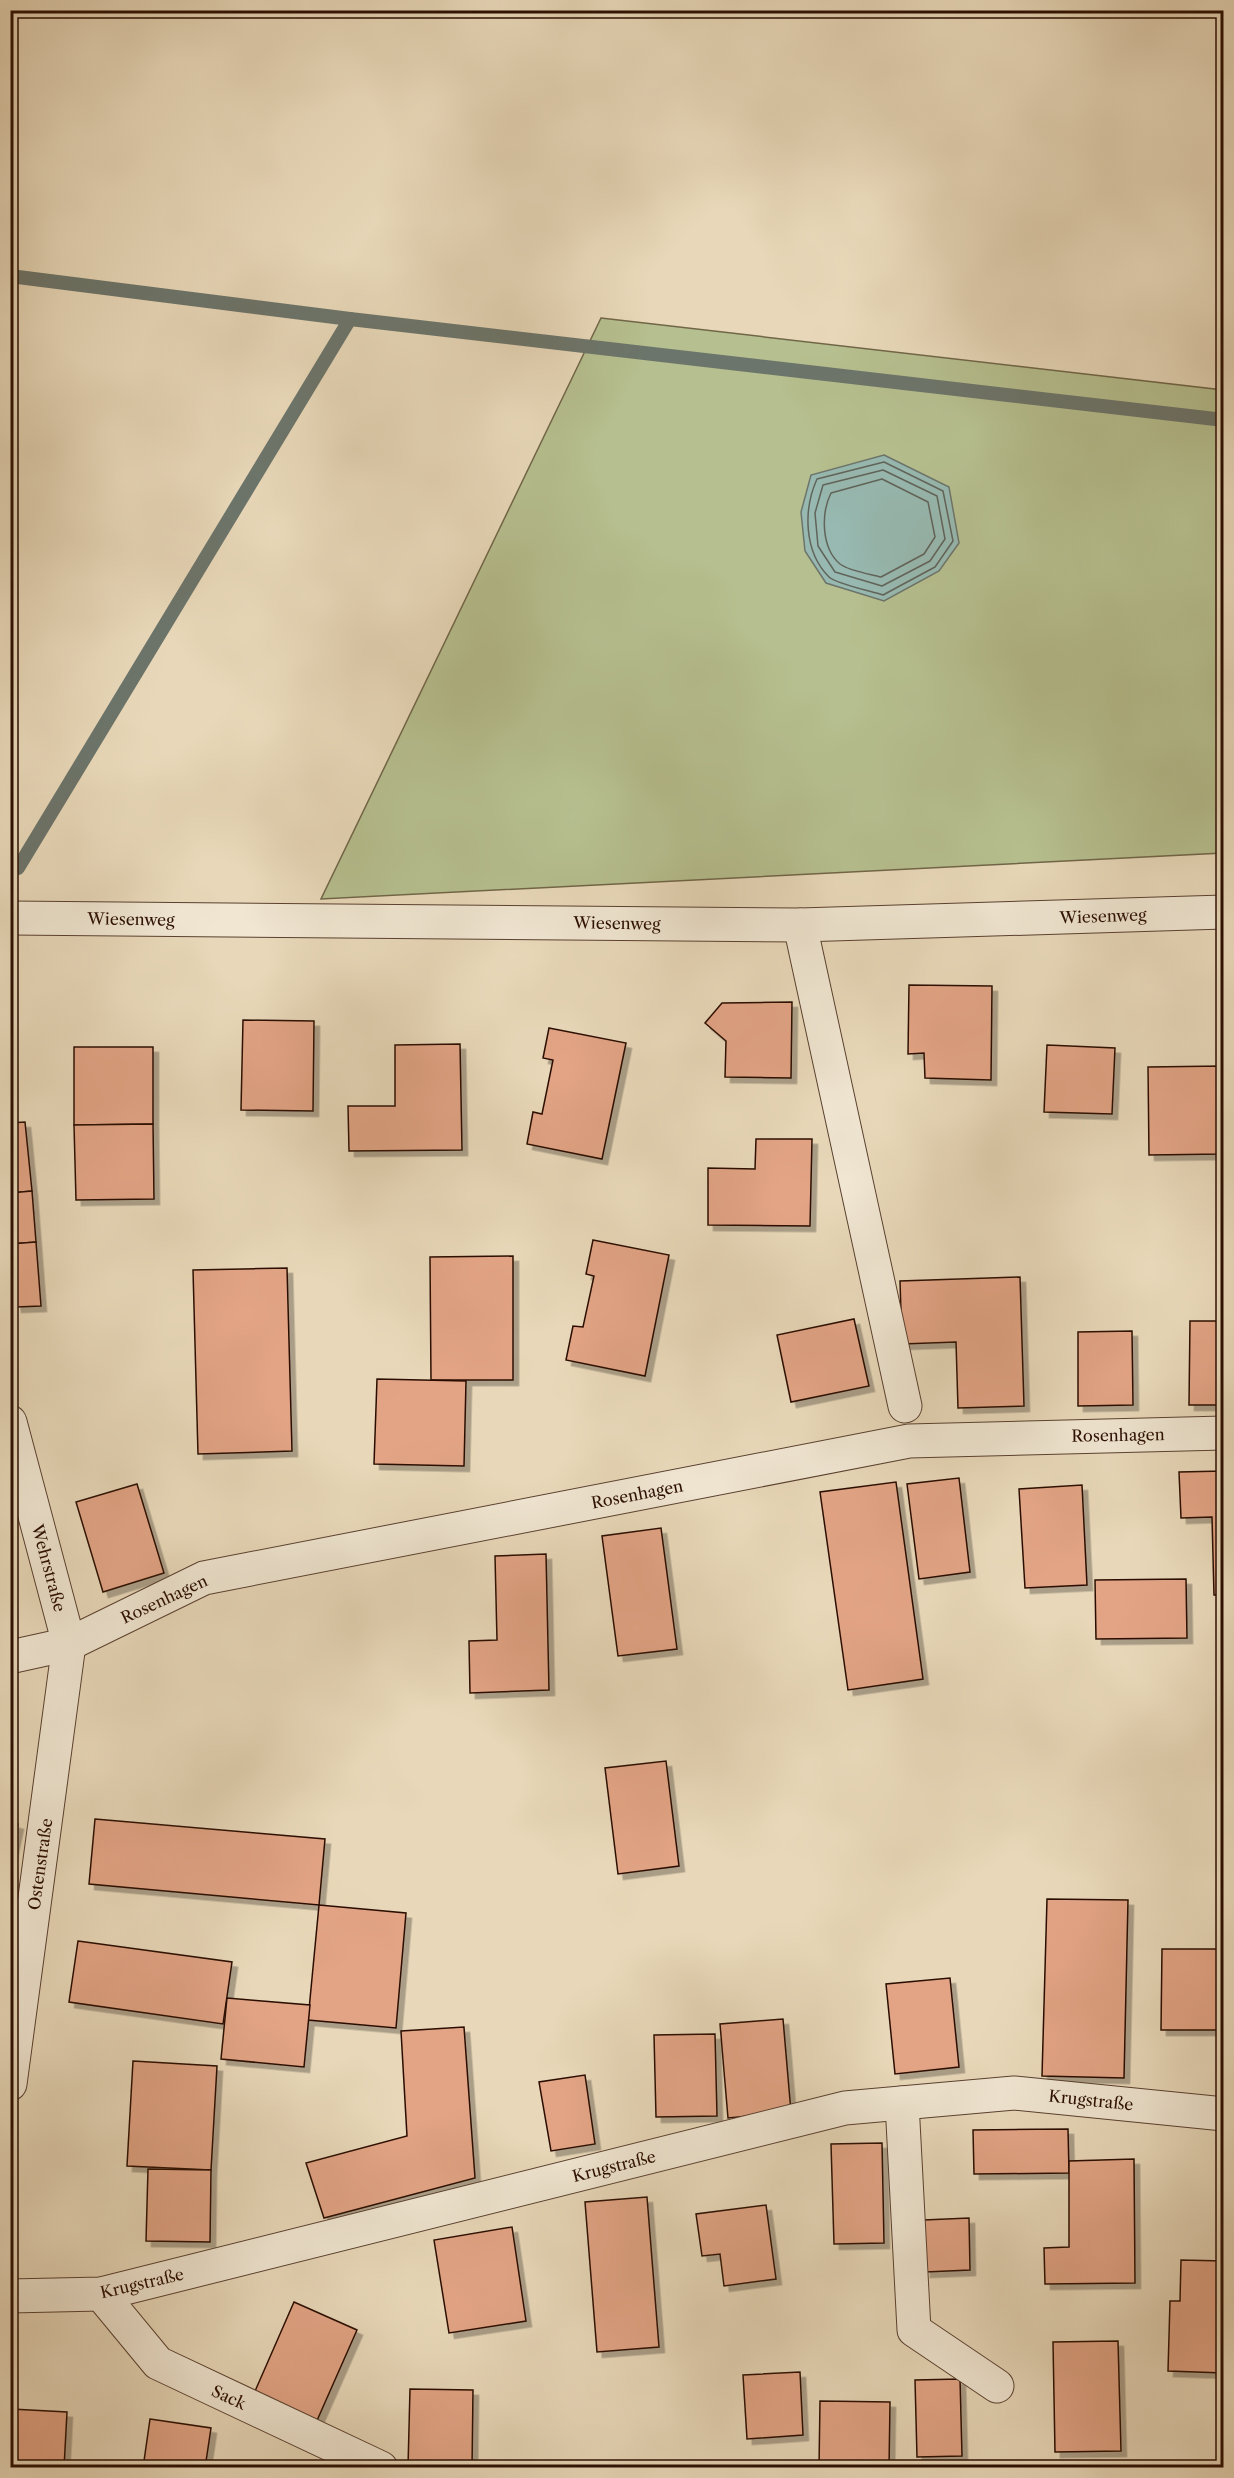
<svg xmlns="http://www.w3.org/2000/svg" width="1234" height="2478" font-family="'Libre Caslon Text',serif">
<style>
.green{fill:#b6bf8f;stroke:#706648;stroke-width:1.5}
.water{fill:#97b9b1;stroke:#6c756b;stroke-width:1.5}
.lines{fill:none;stroke-linecap:round;stroke-linejoin:round}
.shore{stroke:#61645a;stroke-width:1.5}
.stream{stroke:#6c756b;stroke-width:14}
.building{fill:#e2a485;stroke:#2b0e02;stroke-width:1.5;filter:url(#shadow)}
.minor-casing{stroke:#5a4030;stroke-width:35}
.minor{stroke:#f0e6d2;stroke-width:33}
.labels{text-anchor:middle;stroke-width:6;stroke-linejoin:round;paint-order:stroke}
.street-label{font-size:16px;fill:#2b0e02;stroke:#f0e6d2}
</style>
<defs>
<filter id="shadow"><feDropShadow dx="5.5" dy="5.5" stdDeviation="0" flood-color="#0004"/></filter>
</defs>
<rect width="100%" height="100%" fill="#e8d8b9"/>
<filter id="stains"><feTurbulence type="fractalNoise" baseFrequency=".00333" numOctaves="4"/><feColorMatrix values="0 0 0 0 .2 0 0 0 0 .09 0 0 0 0 .02 0 0 0 .5 -.17"/></filter>
<radialGradient id="worn" r=".72"><stop offset=".6" stop-color="#630" stop-opacity="0"/><stop offset="1" stop-color="#630" stop-opacity=".3"/></radialGradient>
<polygon class="green" points="601,318 1223,390 1223,853 321,899"/>
<polygon class="water" points="884,455 949,487 959,543 939,571 884,601 826,583 805,551 801,512 811,475"/>
<g class="lines">
<g class="shore">
<path d="M884 462 943 491 953 541 935 567 883 595C871 591 836 584 829 577 804 552 803 510 817 479Z"/>
<polygon points="883,470 937,496 945,539 930,561 882,586 835,572 818,546 815,513 823,485"/>
<path d="M882 479 928 502 935 537 924 554 881 577C870 574 849 571 840 564 821 548 821 513 831 493Z"/>
</g>
<g class="stream">
<polyline points="10,276 350,319 1224,420"/>
<polyline points="18,868 350,319"/>
</g>
</g>
<g class="building">
<polygon points="909,985 992,986 991,1080 925,1078 924,1053 908,1054"/>
<polygon points="792,1002 791,1078 725,1077 726,1041 705,1023 722,1003"/>
<polygon points="243,1020 314,1021 313,1111 241,1110"/>
<polygon points="549,1028 626,1043 602,1159 527,1144 533,1112 542,1114 553,1060 543,1058"/>
<polygon points="460,1044 462,1150 349,1151 348,1106 395,1106 395,1045"/>
<polygon points="1047,1045 1115,1048 1112,1114 1044,1112"/>
<polygon points="74,1047 153,1047 153,1124 74,1125"/>
<polygon points="1222,1066 1222,1154 1149,1155 1148,1067"/>
<polygon points="25,1122 32,1191 10,1193 10,1123"/>
<polygon points="153,1124 154,1199 76,1200 74,1125"/>
<polygon points="756,1139 812,1139 810,1226 708,1225 708,1168 755,1169"/>
<polygon points="32,1191 36,1242 10,1244 10,1193"/>
<polygon points="593,1240 669,1255 645,1376 566,1360 573,1326 583,1327 594,1276 586,1274"/>
<polygon points="36,1242 41,1306 16,1307 10,1244"/>
<polygon points="513,1256 513,1380 431,1380 430,1257"/>
<polygon points="287,1268 292,1451 198,1454 193,1270"/>
<polygon points="1020,1277 1024,1406 958,1408 956,1342 902,1344 900,1281"/>
<polygon points="854,1319 869,1386 791,1402 777,1335"/>
<polygon points="1190,1321 1224,1321 1224,1405 1189,1405"/>
<polygon points="1132,1331 1133,1405 1078,1406 1078,1332"/>
<polygon points="377,1379 466,1381 464,1466 374,1464"/>
<polygon points="1224,1471 1224,1595 1214,1595 1212,1517 1181,1518 1179,1472"/>
<polygon points="959,1478 970,1572 919,1579 907,1484"/>
<polygon points="896,1482 923,1679 848,1690 820,1492"/>
<polygon points="137,1484 164,1573 103,1592 76,1502"/>
<polygon points="1082,1485 1087,1585 1025,1588 1019,1489"/>
<polygon points="661,1528 677,1649 618,1656 602,1536"/>
<polygon points="546,1554 549,1690 470,1693 469,1641 497,1640 495,1556"/>
<polygon points="1186,1579 1187,1638 1096,1639 1095,1580"/>
<polygon points="666,1761 679,1866 618,1874 605,1768"/>
<polygon points="95,1819 325,1839 319,1905 89,1884"/>
<polygon points="10,1822 18,1824 10,1861"/>
<polygon points="1047,1899 1128,1900 1124,2078 1042,2076"/>
<polygon points="319,1905 406,1913 396,2028 308,2020"/>
<polygon points="78,1941 232,1962 223,2024 69,2002"/>
<polygon points="1162,1949 1224,1949 1224,2030 1161,2030"/>
<polygon points="950,1978 959,2067 895,2074 886,1984"/>
<polygon points="227,1998 310,2005 304,2067 221,2059"/>
<polygon points="783,2019 791,2112 728,2118 720,2024"/>
<polygon points="464,2027 475,2178 324,2218 306,2163 407,2136 401,2031"/>
<polygon points="715,2034 717,2116 656,2117 654,2035"/>
<polygon points="133,2061 217,2066 211,2170 127,2166"/>
<polygon points="585,2075 595,2144 551,2151 539,2082"/>
<polygon points="1068,2129 1069,2173 974,2174 973,2130"/>
<polygon points="882,2143 884,2243 834,2244 831,2144"/>
<polygon points="1134,2159 1135,2283 1045,2284 1044,2248 1069,2247 1069,2161"/>
<polygon points="148,2169 211,2170 210,2242 146,2241"/>
<polygon points="647,2197 659,2347 597,2352 585,2202"/>
<polygon points="766,2205 776,2279 724,2286 720,2254 702,2256 696,2214"/>
<polygon points="969,2218 970,2270 925,2272 924,2220"/>
<polygon points="512,2227 526,2321 449,2333 434,2240"/>
<polygon points="1181,2260 1224,2261 1224,2373 1168,2371 1170,2301 1180,2301"/>
<polygon points="294,2302 357,2330 315,2425 252,2398"/>
<polygon points="1118,2341 1121,2451 1055,2452 1053,2342"/>
<polygon points="800,2372 803,2435 747,2439 743,2375"/>
<polygon points="960,2379 962,2456 917,2457 915,2380"/>
<polygon points="410,2389 473,2390 472,2468 408,2467"/>
<polygon points="820,2401 890,2402 889,2468 819,2468"/>
<polygon points="11,2409 67,2412 64,2468 10,2468"/>
<polygon points="150,2419 211,2428 205,2468 143,2468"/>
</g>
<g class="lines">
<g class="minor-casing">
<g id="minor">
<polyline points="10,918 800,925 1224,912"/>
<polyline points="800,925 905,1406"/>
<polyline points="10,1422 69,1644 10,2084"/>
<polyline points="10,1657 69,1644 204,1578 909,1441 1224,1433"/>
<polyline points="902,2103 914,2330 997,2386"/>
<polyline points="101,2294 158,2363 381,2468"/>
<polyline points="10,2296 101,2294 845,2108 1014,2093 1224,2114"/>
</g>
</g>
<use href="#minor" class="minor"/>
</g>
<g class="labels">
<g class="street-label">
<text transform="translate(1103 916) rotate(-2)" y="6">Wiesenweg</text>
<text transform="translate(131 919) rotate(1)" y="6">Wiesenweg</text>
<text transform="translate(617 923) rotate(1)" y="6">Wiesenweg</text>
<text transform="translate(1118 1435) rotate(-1)" y="6">Rosenhagen</text>
<text transform="translate(637 1494) rotate(-11)" y="6">Rosenhagen</text>
<text transform="translate(49 1568) rotate(75)" y="6">Wehrstraße</text>
<text transform="translate(164 1599) rotate(-25)" y="6">Rosenhagen</text>
<text transform="translate(40 1864) rotate(-82)" y="6">Ostenstraße</text>
<text transform="translate(1091 2100) rotate(6)" y="6">Krugstraße</text>
<text transform="translate(614 2166) rotate(-14)" y="6">Krugstraße</text>
<text transform="translate(142 2283) rotate(-13)" y="6">Krugstraße</text>
<text transform="translate(229 2397) rotate(25)" y="6">Sack</text>
</g>
</g>
<rect width="1234" height="2478" fill="none" stroke="#e8d8b9" stroke-width="36"/>
<rect x="12" y="12" width="1210" height="2454" fill="none" stroke="#2b0e02" stroke-width="3"/>
<rect x="18" y="18" width="1198" height="2442" fill="none" stroke="#2b0e02" stroke-width="1.5"/>
<rect width="100%" height="100%" filter="url(#stains)"/>
<rect width="100%" height="100%" fill="url(#worn)"/>
</svg>
